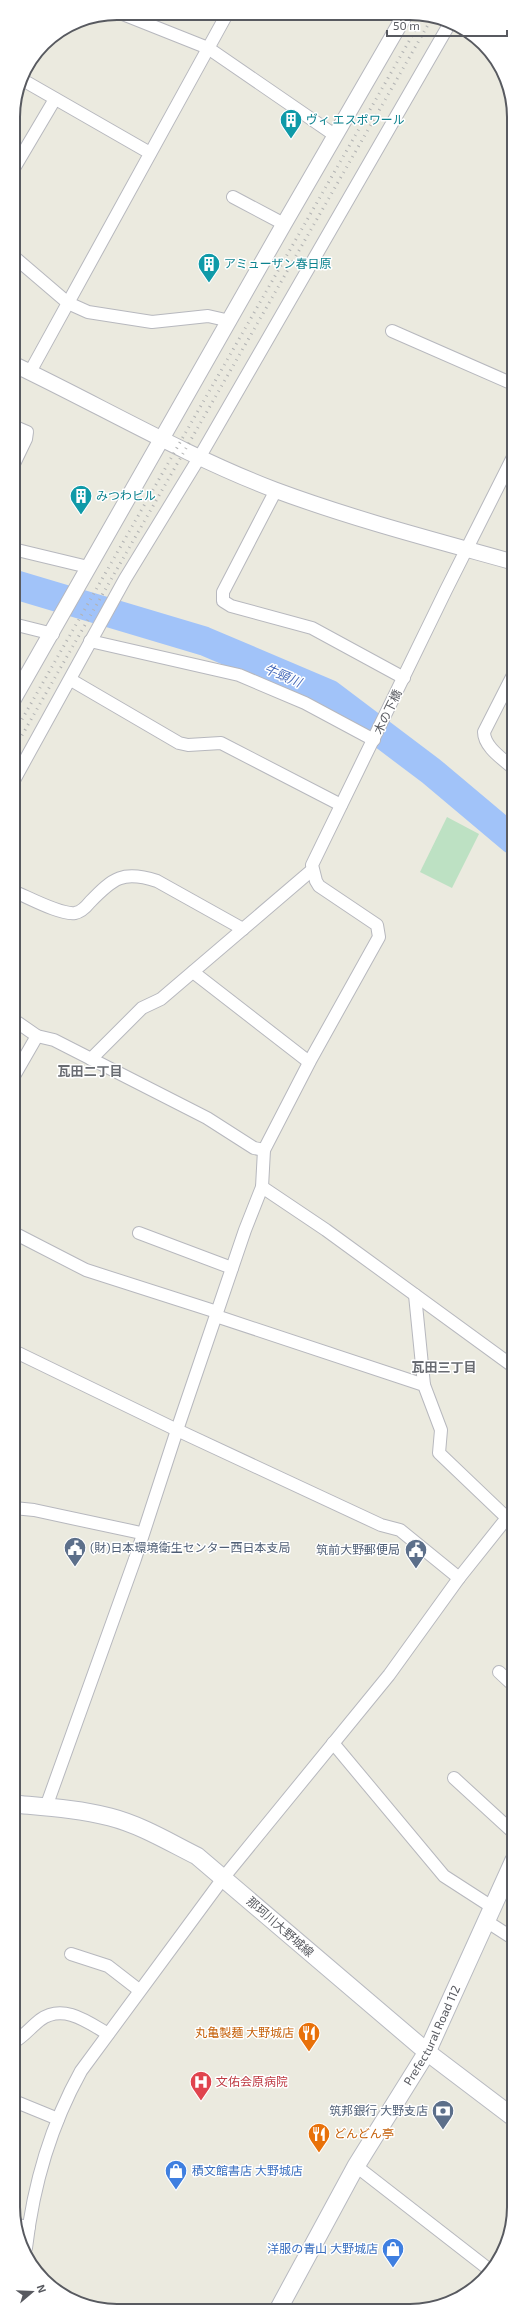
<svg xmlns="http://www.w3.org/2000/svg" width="527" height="2324" font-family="'Exo 2','Noto Sans JP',sans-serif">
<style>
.grass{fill:#bde1c3}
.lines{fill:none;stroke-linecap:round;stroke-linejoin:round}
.river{stroke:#a1c3f9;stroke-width:29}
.minor-casing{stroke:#b7b8be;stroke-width:14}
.tertiary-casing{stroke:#b7b8be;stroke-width:17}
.secondary-casing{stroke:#b8bac1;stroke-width:19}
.minor{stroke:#fff;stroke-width:12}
.tertiary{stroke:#fff;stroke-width:15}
.secondary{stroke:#fff;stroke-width:17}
.rail{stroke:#b2b3b3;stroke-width:3;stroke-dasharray:1 5;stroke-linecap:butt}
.labels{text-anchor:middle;stroke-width:3;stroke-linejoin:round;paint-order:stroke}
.culture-label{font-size:12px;fill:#0d838f;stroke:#fff;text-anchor:start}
.street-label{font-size:12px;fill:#585a60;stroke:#fff}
.service-label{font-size:12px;fill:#4e5e75;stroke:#fff;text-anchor:end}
.food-label{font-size:12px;fill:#c56008;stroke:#fff;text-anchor:end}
.health-label{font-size:12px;fill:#be3a42;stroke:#fff;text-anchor:start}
.shop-label{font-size:12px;fill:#366cbe;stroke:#fff;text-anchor:start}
.water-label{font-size:13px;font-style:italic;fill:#466aba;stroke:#fff}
.neighbourhood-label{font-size:13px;font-weight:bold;fill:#696c72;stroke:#fff}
.rim{fill:none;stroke:#585a60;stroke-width:2}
</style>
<rect width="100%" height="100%" fill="#ebeadf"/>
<polygon class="grass" points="447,817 479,834 452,888 420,872"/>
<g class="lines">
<polyline class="river" points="13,584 204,641 329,694 431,771 513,840"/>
<g class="minor-casing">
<g id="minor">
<polyline points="120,13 208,48 336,136"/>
<polyline points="21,79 150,153"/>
<polyline points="13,170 55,99"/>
<polyline points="233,197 284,224"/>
<polyline points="13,256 68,303 88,312 152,322 208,316 230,321"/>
<polyline points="392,331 513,384"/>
<polyline points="30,372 227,14"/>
<polyline points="13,426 27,432 26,439 13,466"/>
<polyline points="276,490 223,592 223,601 231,606 312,628 404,678"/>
<polyline points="13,549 88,567"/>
<polyline points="13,624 53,634"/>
<polyline points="90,641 239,675 305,703 374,740"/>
<path d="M513 675 484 732C484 747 503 759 513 768"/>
<polyline points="71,680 179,743 188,745 221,743 341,805"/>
<polyline points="13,782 125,579 199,458 450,23"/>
<path d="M13 891C28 897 60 915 75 913 81 912 86 907 90 902 113 878 123 870 157 881L243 929"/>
<polyline points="193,972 309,1062"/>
<polyline points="14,1020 37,1036 54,1040 207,1118 254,1148 264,1150"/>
<polyline points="91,1059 142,1008 161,999 312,870"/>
<polyline points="14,1076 37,1036"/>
<polyline points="262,1187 326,1230 514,1367"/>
<polyline points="14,1233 86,1270 217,1312"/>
<polyline points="139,1233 232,1268"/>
<polyline points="415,1295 424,1385"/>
<polyline points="216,1316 424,1385 441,1430 439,1453 506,1517"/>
<polyline points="14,1351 177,1430 381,1525 400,1530 459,1578"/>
<polyline points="14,1508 34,1510 141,1533"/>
<polyline points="499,1672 514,1686"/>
<polyline points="333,1743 444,1876 492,1907"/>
<polyline points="454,1778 514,1833"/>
<polyline points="46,1807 135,1559 177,1430 245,1230 262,1187 264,1150 311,1059 379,937 377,925 319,886 316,881 312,865 446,590 513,457"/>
<polyline points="486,1921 514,1939"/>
<polyline points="71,1954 108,1966 139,1990"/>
<path d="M14 2042C24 2036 31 2027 40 2020 63 2003 88 2022 108 2034"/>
<polyline points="14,2101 58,2119"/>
<polyline points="356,2166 491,2271"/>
<polyline points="16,2225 29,2227"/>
<path d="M26 2248C33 2187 51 2125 81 2071L224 1877 389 1675 459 1578 514 1509"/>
</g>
</g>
<g class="tertiary-casing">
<g id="tertiary">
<path d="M13 364C101 406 184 455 275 490 353 519 434 540 513 562"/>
<polyline points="13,700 284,224 405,15"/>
</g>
</g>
<g class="secondary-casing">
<g id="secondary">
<path d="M14 1804C46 1807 79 1809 110 1817 141 1825 169 1842 197 1856L427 2052 514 2118"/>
<path id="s1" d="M278 2310 356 2166 427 2052 514 1860"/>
</g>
</g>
<use href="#minor" class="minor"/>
<use href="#tertiary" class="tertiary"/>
<use href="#secondary" class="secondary"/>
<g class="rail">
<polyline points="13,735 424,15"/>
<polyline points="13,751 433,16"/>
</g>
</g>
<defs>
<g id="building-pin" transform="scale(1.15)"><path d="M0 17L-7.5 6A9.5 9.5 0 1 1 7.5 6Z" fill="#0f9aa8" stroke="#fff"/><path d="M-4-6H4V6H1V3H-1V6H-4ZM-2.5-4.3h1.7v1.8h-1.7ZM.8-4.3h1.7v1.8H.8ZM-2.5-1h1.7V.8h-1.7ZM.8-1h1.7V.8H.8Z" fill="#fff"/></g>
<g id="civic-pin" transform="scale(1.15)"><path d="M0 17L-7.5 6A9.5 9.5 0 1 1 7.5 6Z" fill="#5c6f8a" stroke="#fff"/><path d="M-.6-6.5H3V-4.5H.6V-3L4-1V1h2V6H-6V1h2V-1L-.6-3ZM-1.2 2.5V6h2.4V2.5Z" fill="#fff"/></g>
<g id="restaurant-pin" transform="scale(1.15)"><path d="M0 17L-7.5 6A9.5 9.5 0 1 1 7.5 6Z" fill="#e8710a" stroke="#fff"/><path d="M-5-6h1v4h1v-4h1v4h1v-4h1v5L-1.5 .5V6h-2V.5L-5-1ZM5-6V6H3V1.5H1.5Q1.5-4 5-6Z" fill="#fff"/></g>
<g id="hospital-pin" transform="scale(1.15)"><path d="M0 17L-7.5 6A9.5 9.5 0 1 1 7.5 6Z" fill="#e0444e" stroke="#fff"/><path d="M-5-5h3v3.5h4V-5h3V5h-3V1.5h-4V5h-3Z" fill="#fff"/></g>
<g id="bank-pin" transform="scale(1.15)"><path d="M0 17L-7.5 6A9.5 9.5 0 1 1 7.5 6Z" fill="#5c6f8a" stroke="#fff"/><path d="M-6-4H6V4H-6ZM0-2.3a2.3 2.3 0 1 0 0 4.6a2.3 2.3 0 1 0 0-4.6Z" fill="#fff"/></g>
<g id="shop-pin" transform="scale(1.15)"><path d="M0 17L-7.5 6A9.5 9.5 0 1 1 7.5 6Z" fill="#3f7fe0" stroke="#fff"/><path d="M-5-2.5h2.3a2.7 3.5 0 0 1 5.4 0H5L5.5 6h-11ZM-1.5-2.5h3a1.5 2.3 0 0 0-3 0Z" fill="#fff"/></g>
</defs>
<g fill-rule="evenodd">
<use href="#building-pin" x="291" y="120"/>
<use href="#building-pin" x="209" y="264"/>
<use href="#building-pin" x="81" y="496"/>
<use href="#civic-pin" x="75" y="1548"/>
<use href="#civic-pin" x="416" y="1550"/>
<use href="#restaurant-pin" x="309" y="2033"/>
<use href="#hospital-pin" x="201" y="2082"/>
<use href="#bank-pin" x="443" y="2111"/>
<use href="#restaurant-pin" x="319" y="2134"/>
<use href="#shop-pin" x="176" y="2171"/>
<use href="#shop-pin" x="393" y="2249"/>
</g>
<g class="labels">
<g class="culture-label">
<text x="306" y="124">ヴィ エスポワール</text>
<text x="224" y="268">アミューザン春日原</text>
<text x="96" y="500">みつわビル</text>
</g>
<g class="street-label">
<text transform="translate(388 712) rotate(-64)" y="4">木の下橋</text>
<text transform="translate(280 1927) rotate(41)" y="4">那珂川大野城線</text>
<text dy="4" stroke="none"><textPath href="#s1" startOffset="315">Prefectural Road 112</textPath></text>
</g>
<g class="service-label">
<text x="90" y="1552" text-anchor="start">(財)日本環境衛生センター西日本支局</text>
<text x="400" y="1554">筑前大野郵便局</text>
<text x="428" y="2115">筑邦銀行 大野支店</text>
</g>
<g class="food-label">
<text x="294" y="2037">丸亀製麺 大野城店</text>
<text x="334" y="2138" text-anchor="start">どんどん亭</text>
</g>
<g class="health-label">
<text x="216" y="2086">文佑会原病院</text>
</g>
<g class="shop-label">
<text x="192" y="2175">積文館書店 大野城店</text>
<text x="378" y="2253" text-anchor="end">洋服の青山 大野城店</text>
</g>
<g class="water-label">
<text transform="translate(283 675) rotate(23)" y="5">牛頸川</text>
</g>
<g class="neighbourhood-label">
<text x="90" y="1076">瓦田二丁目</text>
<text x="444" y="1372">瓦田三丁目</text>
</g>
</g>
<path d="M0 0H527V2324H0ZM117 20H410A97 97 0 0 1 507 117V2207A97 97 0 0 1 410 2304H117A97 97 0 0 1 20 2207V117A97 97 0 0 1 117 20Z" fill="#fff" fill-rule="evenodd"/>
<path class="rim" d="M117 20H410A97 97 0 0 1 507 117V2207A97 97 0 0 1 410 2304H117A97 97 0 0 1 20 2207V117A97 97 0 0 1 117 20Z"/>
<g transform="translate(32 2292) rotate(71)" stroke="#ffffff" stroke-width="3" paint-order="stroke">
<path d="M0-3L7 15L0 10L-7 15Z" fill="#585a60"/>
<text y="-6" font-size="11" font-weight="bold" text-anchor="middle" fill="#585a60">N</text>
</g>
<path d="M387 30v6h120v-6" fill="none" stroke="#585a60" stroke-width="2"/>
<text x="393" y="30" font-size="12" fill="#585a60" stroke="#ffffff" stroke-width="3" paint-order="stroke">50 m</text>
</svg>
